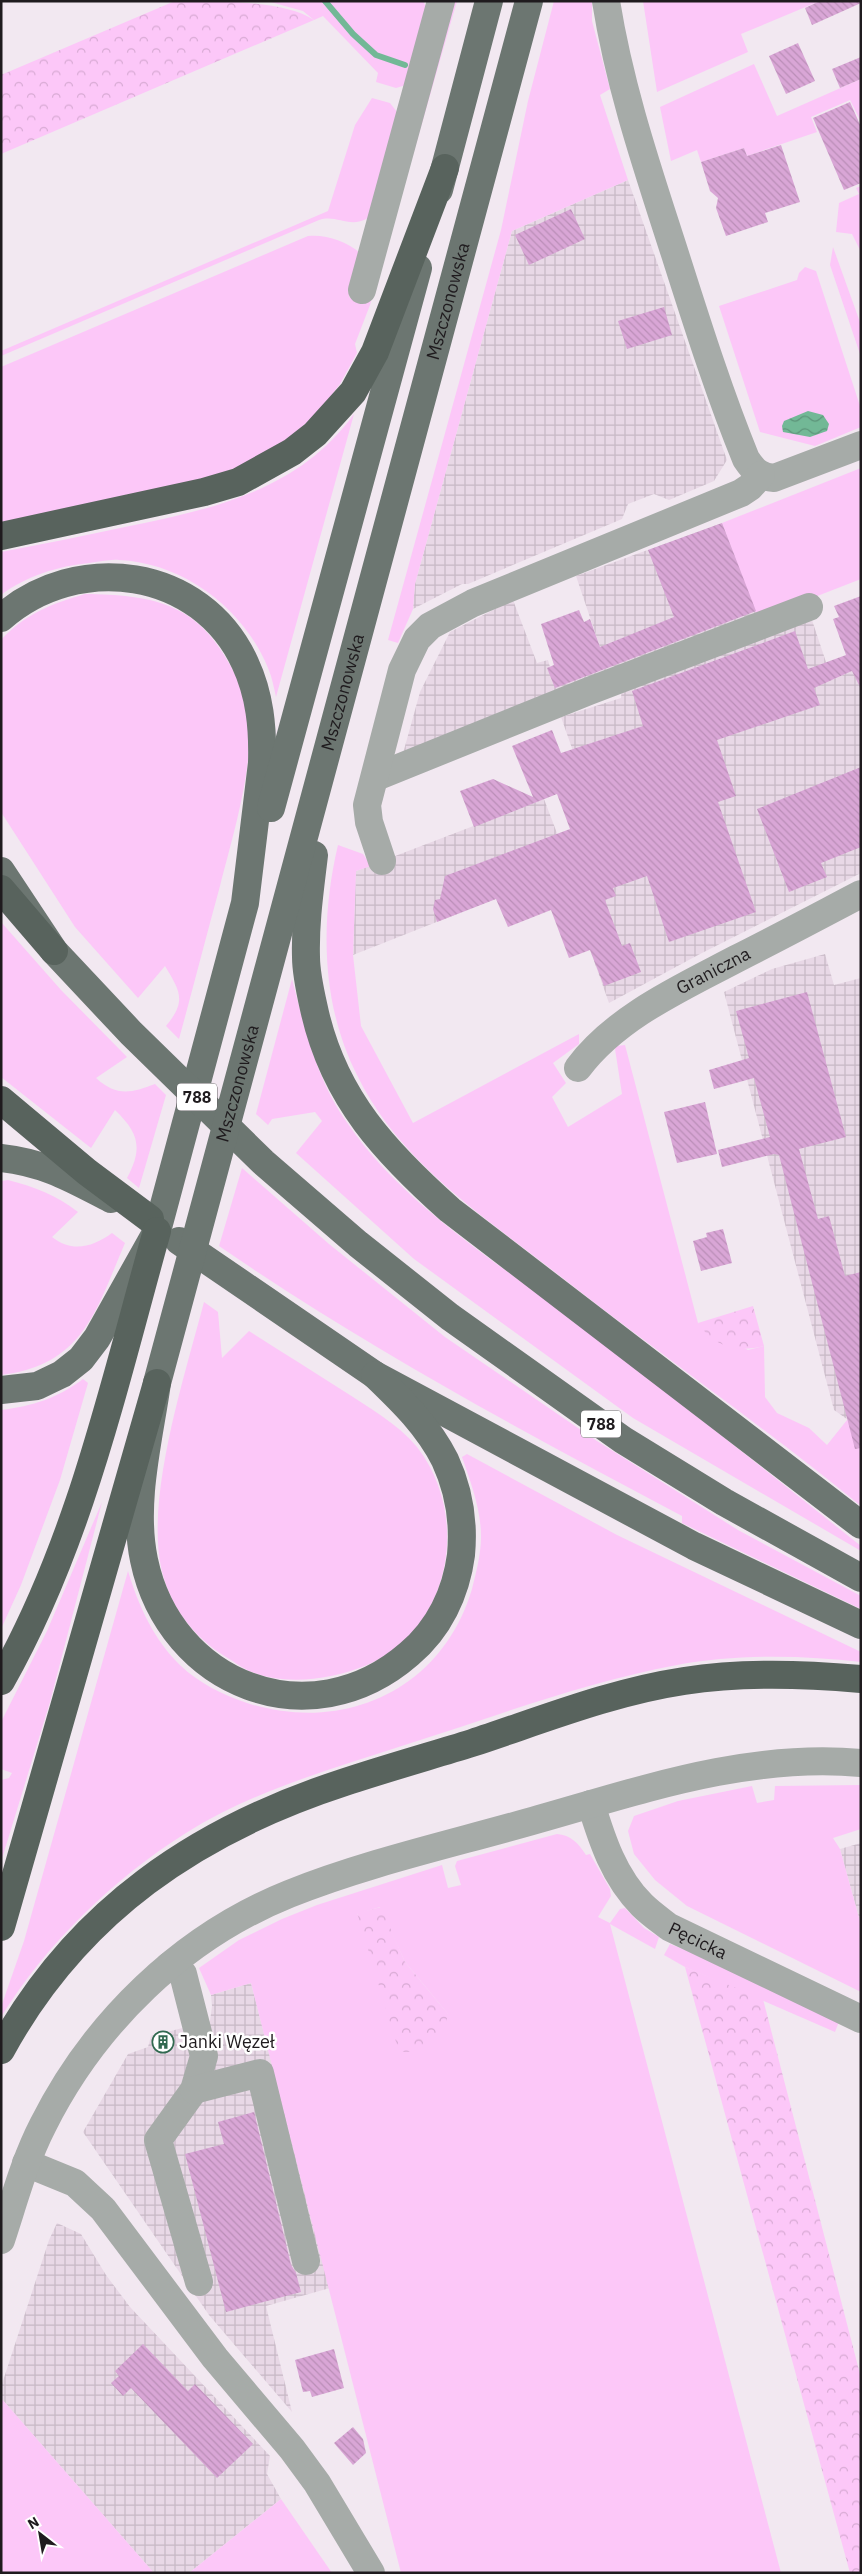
<svg xmlns="http://www.w3.org/2000/svg" width="862" height="2574" font-family="'IBM Plex Sans',sans-serif">
<style>
.industrial{fill:url(#industrial-grid)}
.grass{fill:#fcc7f8;fill-rule:evenodd}
.forest{fill:url(#forest-crowns)}
.water{fill:url(#water-waves)}
.lines{fill:none;stroke-linecap:round;stroke-linejoin:round}
.stream{stroke:#72b896;stroke-width:6}
.building{fill:url(#building-back-hatch)}
.minor{stroke:#a6aba8;stroke-width:28}
.major{stroke:#6c7671;stroke-width:28}
.highway{stroke:#58635d;stroke-width:28}
.labels{text-anchor:middle;stroke-width:5;stroke-linejoin:round;paint-order:stroke}
.shield{fill:#fff;stroke:#625f62;stroke-width:1}
.shield-label{font-size:16px;font-weight:bold;fill:#1f1b1e}
.street-label{font-size:18px;fill:#1f1b1e;stroke:#fff}
.poi-label{font-size:18px;fill:#1f1b1e;stroke:#fff;text-anchor:start}
</style>
<defs>
<pattern id="industrial-grid" width="8" height="8" patternUnits="userSpaceOnUse" patternTransform="scale(1.25)"><rect width="8" height="8" fill="#e8d8e6"/><path d="M0 4h8M4 0v8" fill="none" stroke="#c7b9c5"/></pattern>
<pattern id="forest-crowns" width="20" height="18" patternUnits="userSpaceOnUse" patternTransform="scale(1.25)"><rect width="20" height="18" fill="#fcc7f8"/><path d="M2 6a3 3 0 1 1 6 0M12 15a3 3 0 1 1 6 0" fill="none" stroke="#d8aad4"/></pattern>
<pattern id="water-waves" width="16" height="10" patternUnits="userSpaceOnUse" patternTransform="scale(1.25)"><rect width="16" height="10" fill="#72b896"/><path d="M0 5q4-4 8 0t8 0" fill="none" stroke="#5d957a"/></pattern>
<pattern id="building-back-hatch" width="6" height="6" patternUnits="userSpaceOnUse" patternTransform="scale(1.25)"><rect width="6" height="6" fill="#d9a6d6"/><path d="M-1 5l2 2M0 0l6 6M5-1l2 2" fill="none" stroke="#ba8eb7"/></pattern>
</defs>
<rect width="100%" height="100%" fill="#f2e8f1"/>
<g class="industrial">
<polygon points="628,180 727,460 714,481 669,500 654,494 628,504 622,519 468,584 462,584 413,609 415,584 512,231"/>
<polygon points="722,523 757,615 402,757 420,692 450,632 513,600 537,663 548,660 550,667 600,647 576,576"/>
<polygon points="811,617 832,680 861,667 861,873 700,954 609,1003 564,877 523,888 353,955 356,871 544,799 560,841 599,825 561,717 621,698 622,686"/>
<polygon points="825,954 834,985 861,978 861,1429 834,1410 724,992 772,969"/>
<polygon points="861,1843 861,1925 840,1849"/>
<polygon points="251,1983 330,2288 266,2306 292,2412 209,2315 83,2132 128,2054 148,2047 151,2036 210,2021 212,2006 211,1995"/>
<polygon points="57,2223 81,2234 106,2275 130,2307 270,2456 267,2474 281,2499 189,2573 154,2573 1,2398 1,2387 49,2240"/>
</g>
<g class="grass">
<polygon points="267,1 423,1 428,11 406,85 396,88 376,82 378,73 323,16 314,20 303,11"/>
<path d="M450 1H457L370 305 355 344 357 353 340 384 319 412 286 441 241 466 193 483 1 524V367L308 236C325 234 347 241 360 253L349 297 363 303Z"/>
<polygon points="554,1 592,1 592,21 610,89 600,95 628,180 512,231 415,584 413,609 398,643 388,640 501,230 528,101"/>
<polygon points="643,1 820,1 741,34 748,52 657,92"/>
<polygon points="754,64 777,116 861,79 861,122 850,100 811,117 817,132 747,156 744,148 701,162 697,150 671,161 660,107"/>
<path d="M372 98 390 103 397 112 368 218C349 229 337 214 319 220L1 356V351L328 211 355 125Z"/>
<polygon points="861,186 861,252 852,234 836,232 839,203 859,194 856,188"/>
<polygon points="833,247 861,325 861,357 830,265"/>
<polygon points="805,267 816,271 861,409 861,427 815,446 760,432 719,306 797,280 799,273"/>
<path d="M354 414 276 697C274 688 272 677 268 668 244 609 184 563 119 560 110 559 99 562 89 563 59 566 26 576 1 595V552C42 544 84 536 125 527 213 509 298 491 354 414Z"/>
<polygon points="861,468 861,579 758,619 722,523"/>
<path d="M85 594C151 595 196 602 230 665 240 683 248 702 249 722 253 770 232 839 220 886 206 937 193 988 179 1039L166 1026C187 1001 180 991 165 966L138 998 75 927 1 812V640C25 614 51 604 85 594Z"/>
<path d="M338 845 363 854 371 866 356 871 353 955 361 1026 413 1123 579 1034V1044L553 1063 566 1083 552 1097 568 1127 622 1094 615 1049 617 1046 625 1045 698 1323 748 1350 764 1346 765 1397 777 1413 809 1428 827 1445 847 1420 861 1429V1506C760 1424 653 1349 551 1269 479 1213 398 1160 357 1075 321 1004 320 921 338 845Z"/>
<path d="M1 922 61 990 127 1057 96 1078C117 1097 131 1093 155 1084L166 1095 139 1188 127 1178C143 1148 139 1133 115 1110L91 1148 1 1077Z"/>
<path d="M292 979C305 1029 317 1081 348 1124 402 1203 490 1257 565 1314 664 1390 763 1468 861 1546V1551L633 1418 414 1259 296 1153 322 1121 315 1112 272 1119 268 1125 256 1114Z"/>
<path d="M242 1168 329 1244 445 1337 597 1441 738 1530 861 1596V1609L682 1523V1516C524 1432 367 1348 219 1246Z"/>
<path d="M8 1180C35 1187 56 1195 78 1212L52 1237C72 1253 93 1247 112 1233L125 1243C96 1310 84 1365 1 1375V1181Z"/>
<path d="M204 1302 218 1312 222 1358 249 1331C280 1351 311 1370 342 1390 368 1407 397 1423 417 1447 463 1506 456 1597 399 1646 379 1662 355 1671 331 1676 306 1681 276 1682 252 1672 243 1669 235 1662 226 1657 193 1637 169 1605 161 1567 146 1494 185 1375 204 1302Z"/>
<path d="M83 1379 88 1383 60 1480 21 1585 1 1629V1410C33 1406 58 1398 83 1379Z"/>
<path d="M467 1454 617 1535 861 1652V1662C801 1655 736 1654 677 1665 586 1682 499 1715 411 1743 335 1768 254 1790 186 1833 114 1878 46 1944 1 2017V2007L24 1941 128 1571C139 1607 154 1640 181 1666 199 1683 223 1695 247 1703 344 1734 442 1690 472 1589 476 1573 481 1554 481 1537 481 1509 471 1483 462 1457Z"/>
<polygon points="102,1502 50,1702 1,1862 1,1780 9,1778 12,1773 1,1769 1,1722 47,1631"/>
<polygon points="861,1785 861,1829 833,1838 840,1849 861,1925 861,1992 687,1906 655,1880 634,1854 628,1831 634,1816 678,1801 752,1786 757,1803 774,1800 775,1786"/>
<path d="M557 1834C571 1835 578 1843 586 1855L590 1854 610 1889 611 1896 598 1917 610 1923 620 1909 625 1908 644 1928 659 1937 655 1949 610 1924 781 2573H401L251 1983 211 1995 199 1968 239 1940 282 1919 317 1905 442 1865 448 1888 461 1885 455 1866 457 1861ZM380 1907 405 1962 448 2014 357 1914Z"/>
<polygon points="670,1944 711,1960 840,2019 835,2032 685,1967 664,1955"/>
<polygon points="1,2398 154,2573 1,2573"/>
<polygon points="281,2499 332,2573 189,2573"/>
</g>
<g class="forest">
<path d="M175 1C214 1 284 0 314 20L1 154V75Z"/>
<path d="M753 1306 764 1346C737 1353 714 1347 698 1323Z"/>
<polygon points="381,1907 405,1962 448,2014 443,2036 421,2052 399,2052 357,1913"/>
<polygon points="685,1967 763,1999 861,2378 861,2573 850,2573"/>
</g>
<polygon class="water" points="808,411 823,415 829,424 827,431 810,437 783,432 782,426 784,421"/>
<g class="lines">
<polyline class="stream" points="325,1 353,34 376,55 405,65"/>
</g>
<g class="building">
<polygon points="820,1 861,1 861,3 812,25 805,8"/>
<polygon points="798,43 815,81 786,94 769,56"/>
<polygon points="861,57 861,79 840,88 832,69"/>
<polygon points="850,102 861,127 861,183 844,190 813,118"/>
<polygon points="781,145 800,202 765,213 768,222 726,236 716,208 718,198 710,191 701,162 744,148 747,156"/>
<polygon points="571,209 585,239 529,265 515,235"/>
<polygon points="664,307 672,335 627,349 618,321"/>
<polygon points="722,523 756,611 555,688 547,668 554,665 541,624 579,610 584,622 590,619 600,647 674,617 648,550"/>
<polygon points="861,596 861,689 852,671 814,688 820,705 717,740 736,796 718,802 756,912 669,942 647,876 613,888 616,896 605,900 622,946 630,943 641,972 604,986 590,950 569,958 551,910 508,927 496,899 437,922 433,909 435,900 440,899 445,876 570,829 557,794 474,827 460,791 493,779 533,797 512,746 552,730 561,753 643,726 632,691 795,631 808,669 846,655 833,619 839,617 834,606"/>
<polygon points="861,767 861,847 821,863 827,877 789,892 757,809"/>
<polygon points="807,992 846,1137 799,1149 818,1219 829,1216 845,1276 861,1272 861,1448 855,1449 779,1155 774,1154 722,1167 718,1150 770,1137 754,1078 714,1089 709,1070 749,1058 736,1011"/>
<polygon points="705,1102 717,1154 677,1163 664,1112"/>
<polygon points="723,1229 732,1263 701,1271 693,1241 707,1237 706,1233"/>
<polygon points="254,2112 291,2265 296,2273 301,2292 226,2312 185,2154 224,2144 218,2122"/>
<polygon points="143,2344 188,2391 195,2384 253,2444 217,2478 131,2388 123,2396 111,2383 119,2376 115,2371"/>
<polygon points="334,2349 344,2388 312,2397 310,2391 303,2392 295,2360"/>
<polygon points="353,2427 363,2439 366,2453 353,2465 334,2443"/>
</g>
<g class="lines">
<g class="minor">
<path d="M606 1C620 89 648 170 675 254 697 323 719 393 746 459 754 471 760 477 774 478L861 445"/>
<polyline points="362,290 441,1"/>
<polyline points="376,777 589,691 809,607"/>
<polyline points="382,861 369,822 367,805 402,670 417,639 430,626 473,603 741,493 750,487 761,475"/>
<path id="s1" d="M578 1068C616 1017 681 988 736 959 778 938 819 916 861 894"/>
<path id="s2" d="M591 1804C602 1840 614 1877 642 1905 650 1913 660 1920 669 1927L861 2019"/>
<polyline points="169,1966 183,1974 204,2056 194,2090 158,2140 199,2282"/>
<polyline points="194,2090 260,2073 306,2261"/>
<polyline points="26,2163 75,2183 103,2209 215,2358 292,2449 317,2483 371,2573"/>
<path d="M1 2240C14 2201 24 2162 43 2125 94 2023 182 1937 289 1894 369 1862 456 1843 539 1819 645 1789 748 1753 861 1763"/>
</g>
<g class="major">
<polyline points="439,190 489,1"/>
<path d="M1 618C77 551 201 567 245 663 260 695 263 728 262 763L245 903 157 1231 97 1338 81 1359 62 1374 37 1386 1 1390"/>
<polyline points="271,808 418,268"/>
<path d="M314 855C310 889 305 922 306 957 306 975 311 995 315 1013 335 1099 386 1153 450 1210L861 1525"/>
<polyline points="1,871 54,951 131,1033 263,1162 358,1244 450,1317 623,1440 724,1502 861,1578"/>
<path d="M1 1158C46 1163 72 1179 111 1199"/>
<polyline points="179,1241 375,1375 694,1546 861,1625"/>
<path id="s3" d="M375 1375C402 1401 428 1426 445 1460 459 1490 464 1523 461 1555 456 1593 439 1629 409 1654 310 1740 170 1685 144 1560 132 1503 149 1439 157 1383L529 1"/>
</g>
<g class="highway">
<polyline points="1,536 204,492 238,482 292,452 315,434 353,392 375,352 445,168"/>
<polyline points="1,889 54,951"/>
<polyline points="1,1100 87,1172 150,1219"/>
<path d="M1 1681C80 1542 114 1384 157 1231"/>
<polyline points="1,1927 157,1383"/>
<path d="M1 2050C77 1911 197 1830 345 1782 387 1768 430 1756 472 1743 542 1720 611 1692 684 1681 743 1672 802 1674 861 1679"/>
</g>
</g>
<defs>
<g id="building-ring" transform="scale(1.125)"><circle r="9.5" fill="#fff" stroke="#316950" stroke-width="1.5"/><path d="M-4-6H4V6H1V3H-1V6H-4ZM-2.5-4.3h1.7v1.8h-1.7ZM.8-4.3h1.7v1.8H.8ZM-2.5-1h1.7V.8h-1.7ZM.8-1h1.7V.8H.8Z" fill="#316950"/></g>
</defs>
<g fill-rule="evenodd">
<use href="#building-ring" x="163" y="2042"/>
</g>
<g class="labels">
<g class="shield">
<rect x="177" y="1083.5" width="40" height="27" rx="4"/>
<rect x="581" y="1410.5" width="40" height="27" rx="4"/>
</g>
<g class="shield-label">
<text x="197" y="1103">788</text>
<text x="601" y="1430">788</text>
</g>
<g class="street-label">
<text dy="6" stroke="none"><textPath href="#s3" startOffset="1964">Mszczonowska</textPath></text>
<text dy="6" stroke="none"><textPath href="#s3" startOffset="1559">Mszczonowska</textPath></text>
<text dy="6" stroke="none"><textPath href="#s1" startOffset="168">Graniczna</textPath></text>
<text dy="6" stroke="none"><textPath href="#s3" startOffset="1154">Mszczonowska</textPath></text>
<text dy="6" stroke="none"><textPath href="#s2" startOffset="181">Pęcicka</textPath></text>
</g>
<g class="poi-label">
<text x="179" y="2048">Janki Węzeł</text>
</g>
</g>
<rect width="862" height="2574" fill="none" stroke="#1f1b1e" stroke-width="5"/>
<g transform="translate(40 2534) rotate(329)" stroke="#ffffff" stroke-width="4" paint-order="stroke">
<path d="M0-4L9 19L0 12L-9 19Z" fill="#1f1b1e"/>
<text y="-8" font-size="14" font-weight="bold" text-anchor="middle" fill="#1f1b1e">N</text>
</g>
</svg>
